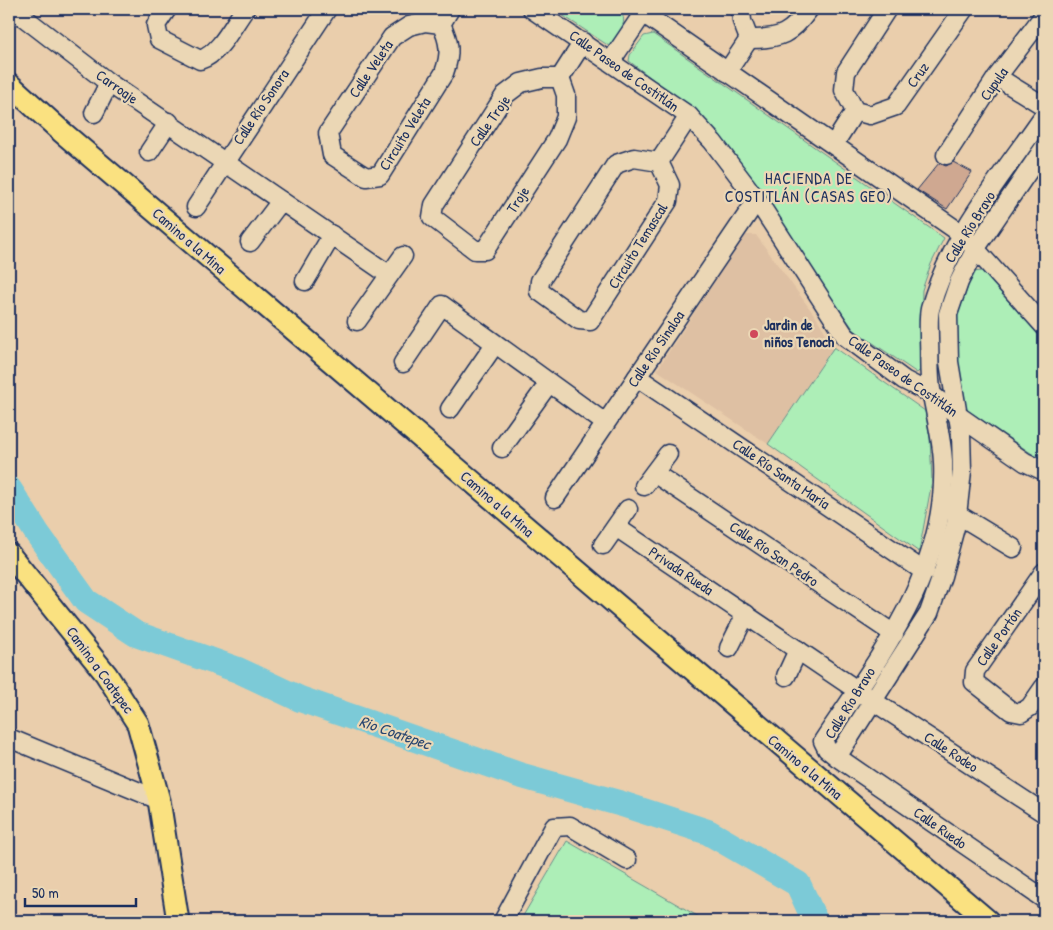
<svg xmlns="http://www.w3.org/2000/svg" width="1053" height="930" font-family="'Patrick Hand',sans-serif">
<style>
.built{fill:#dec0a3}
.green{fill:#adeeb7;stroke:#648e8a}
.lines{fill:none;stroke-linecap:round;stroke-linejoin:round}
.river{stroke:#7bcad7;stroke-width:26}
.building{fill:#cfa891;stroke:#1b2f5e}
.minor-casing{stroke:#1b2f5e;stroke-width:21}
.major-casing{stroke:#1b2f5e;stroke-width:25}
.minor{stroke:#ebd7b5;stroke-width:18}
.major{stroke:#fae180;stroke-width:21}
.poi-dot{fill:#d1495b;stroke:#ebd7b5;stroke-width:2}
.labels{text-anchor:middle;stroke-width:4.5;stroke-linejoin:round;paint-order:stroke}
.street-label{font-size:15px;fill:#1b2f5e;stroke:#ebd7b5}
.poi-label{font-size:15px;font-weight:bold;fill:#1b2f5e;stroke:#ebd7b5;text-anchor:start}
.neighbourhood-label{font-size:16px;letter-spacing:1px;fill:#1b2f5e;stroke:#ebd7b5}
.water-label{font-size:16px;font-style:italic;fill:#294670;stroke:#ebd7b5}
</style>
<rect width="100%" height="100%" fill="#eaceac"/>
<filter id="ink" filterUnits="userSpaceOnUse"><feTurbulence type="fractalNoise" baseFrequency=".02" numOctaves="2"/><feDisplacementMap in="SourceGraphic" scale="10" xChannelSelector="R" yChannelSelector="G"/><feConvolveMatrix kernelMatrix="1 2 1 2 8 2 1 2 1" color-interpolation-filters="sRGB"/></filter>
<g filter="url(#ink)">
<polygon class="built" points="745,235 756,235 818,320 834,347 768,444 657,370"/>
<g class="green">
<path d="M553 9H617C632 19 618 36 609 46Z"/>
<polygon points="653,34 944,238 931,264 922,290 920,370 917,373 854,330 784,230 680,100 629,61 630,55 644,36"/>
<polygon points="982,271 1044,341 1044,462 966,409 957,353 956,320 973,272"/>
<polygon points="834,347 925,411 930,438 932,481 919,552 768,444"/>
<polygon points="567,841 706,921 520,921"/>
</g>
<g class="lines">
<polyline class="river" points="9,489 37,533 86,601 136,634 238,670 300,699 519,775 622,804 708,832 798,884 815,921"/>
</g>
<polygon class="building" points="953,162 972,172 947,209 917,190 939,163 946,166"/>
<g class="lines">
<g class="minor-casing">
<g id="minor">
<polyline points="13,9 109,83 388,274"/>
<path d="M167 9 156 25 159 39 200 60C220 54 233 25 245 9"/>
<polyline points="532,9 689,116 713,142 757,200 845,336 904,380 931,394 956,414 1025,462 1044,471"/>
<polyline points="637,9 962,234 1044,326"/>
<polyline points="741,9 742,21 749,39"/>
<polyline points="887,9 846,72 844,90 855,111 870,115 896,106 964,9"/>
<path d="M425 22 441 24C450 42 451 54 444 73L380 175 366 177 332 155 328 133 392 37 409 26Z"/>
<polyline points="441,24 450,9"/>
<path d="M749 39C781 39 791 34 809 9"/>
<polyline points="611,61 646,9"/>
<polyline points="727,72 749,39"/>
<polyline points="997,77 1044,106"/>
<polygon points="542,78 560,78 566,95 566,117 557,139 485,250 475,250 432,217 434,205 505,95 521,83"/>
<polyline points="560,78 583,42"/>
<polyline points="94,113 109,83"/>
<path d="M1044 115C1002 176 950 236 930 309 928 318 929 329 929 339 930 357 928 377 932 395 936 418 942 439 943 462 948 570 880 656 823 741L827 749 837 757 1044 899"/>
<polyline points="834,144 855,111"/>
<polyline points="149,152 169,122"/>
<polyline points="946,155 997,77 1044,15"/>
<polygon points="634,158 659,162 670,185 668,201 590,321 579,320 539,291 540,281 616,164"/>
<polyline points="659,162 689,116"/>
<polyline points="196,207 327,9"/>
<polyline points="250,242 281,201"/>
<polyline points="305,281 332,235"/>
<polyline points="357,321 403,256"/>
<polyline points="403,363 442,305 605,423"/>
<polyline points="637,377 925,572"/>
<polyline points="450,409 495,344"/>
<polyline points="502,448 549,383"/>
<polyline points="654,473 894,634"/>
<polyline points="644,486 668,454"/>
<polyline points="555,498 757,200"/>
<polyline points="957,514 1013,548"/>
<polyline points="616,527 873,701 1044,813"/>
<polyline points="603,545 628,509"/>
<polyline points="1044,572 975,671 974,682 1011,711 1021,713 1030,707 1044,687"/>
<polyline points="729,648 746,614"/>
<polyline points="786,676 798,650"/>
<polyline points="9,738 159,800"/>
<polyline points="837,757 929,613 942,576 956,524 962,471 961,434 949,362 948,314 959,282 976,248 1044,148"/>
<polyline points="503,921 554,827 570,826 627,860"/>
</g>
</g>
<g class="major-casing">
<g id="major">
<polyline points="9,84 62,132 988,921"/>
<polyline points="9,554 106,674 138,724 159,800 178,921"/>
</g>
</g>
<use href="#minor" class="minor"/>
<use href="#major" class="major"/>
</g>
</g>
<circle class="poi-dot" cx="754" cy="334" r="5"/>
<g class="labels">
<g class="street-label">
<text transform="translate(371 69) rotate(-56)" y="5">Calle Veleta</text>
<text transform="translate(624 71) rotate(35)" y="5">Calle Paseo de Costitlán</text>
<text transform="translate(918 75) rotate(-55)" y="5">Cruz</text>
<text transform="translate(994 84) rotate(-55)" y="5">Cupula</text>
<text transform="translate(117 87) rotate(35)" y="5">Carroaje</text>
<text transform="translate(261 107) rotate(-56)" y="5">Calle Río Sonora</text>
<text transform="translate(490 121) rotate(-55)" y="5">Calle Troje</text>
<text transform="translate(405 134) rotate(-58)" y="5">Circuito Veleta</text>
<text transform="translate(518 200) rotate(-57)" y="5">Troje</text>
<text transform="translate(970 227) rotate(-58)" y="5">Calle Río Bravo</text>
<text transform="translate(189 241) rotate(41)" y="5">Camino a la Mina</text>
<text transform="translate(638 246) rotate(-58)" y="5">Circuito Temascal</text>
<text transform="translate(656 349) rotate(-56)" y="5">Calle Río Sinaloa</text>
<text transform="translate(903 376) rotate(35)" y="5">Calle Paseo de Costitlán</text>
<text transform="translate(781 474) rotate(34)" y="5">Calle Río Santa María</text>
<text transform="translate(497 504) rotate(41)" y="5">Camino a la Mina</text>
<text transform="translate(774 554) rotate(34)" y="5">Calle Río San Pedro</text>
<text transform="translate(681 571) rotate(34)" y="5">Privada Rueda</text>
<text transform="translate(999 637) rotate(-55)" y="5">Calle Portón</text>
<text transform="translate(100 670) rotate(54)" y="5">Camino a Coatepec</text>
<text transform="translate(850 703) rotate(-58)" y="5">Calle Río Bravo</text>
<text transform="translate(951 752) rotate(33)" y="5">Calle Rodeo</text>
<text transform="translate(805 767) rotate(40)" y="5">Camino a la Mina</text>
<text transform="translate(940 828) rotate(35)" y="5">Calle Ruedo</text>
</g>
<g class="poi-label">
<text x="764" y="330">Jardin de<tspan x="764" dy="17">niños Tenoch</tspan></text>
</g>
<g class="neighbourhood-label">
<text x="809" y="184">HACIENDA DE<tspan x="809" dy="18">COSTITLÁN (CASAS GEO)</tspan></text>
</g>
<g class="water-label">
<text transform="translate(395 732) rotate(19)" y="6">Rio Coatepec</text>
</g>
</g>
<rect width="1053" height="930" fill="none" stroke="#ebd7b5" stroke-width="30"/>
<rect x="15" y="15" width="1023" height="900" fill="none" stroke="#1b2f5e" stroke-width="2" filter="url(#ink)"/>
<path d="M25 898v8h111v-8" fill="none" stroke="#1b2f5e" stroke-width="2.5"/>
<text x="32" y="898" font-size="15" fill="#1b2f5e" stroke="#ebd7b5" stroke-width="4" paint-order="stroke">50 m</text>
</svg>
